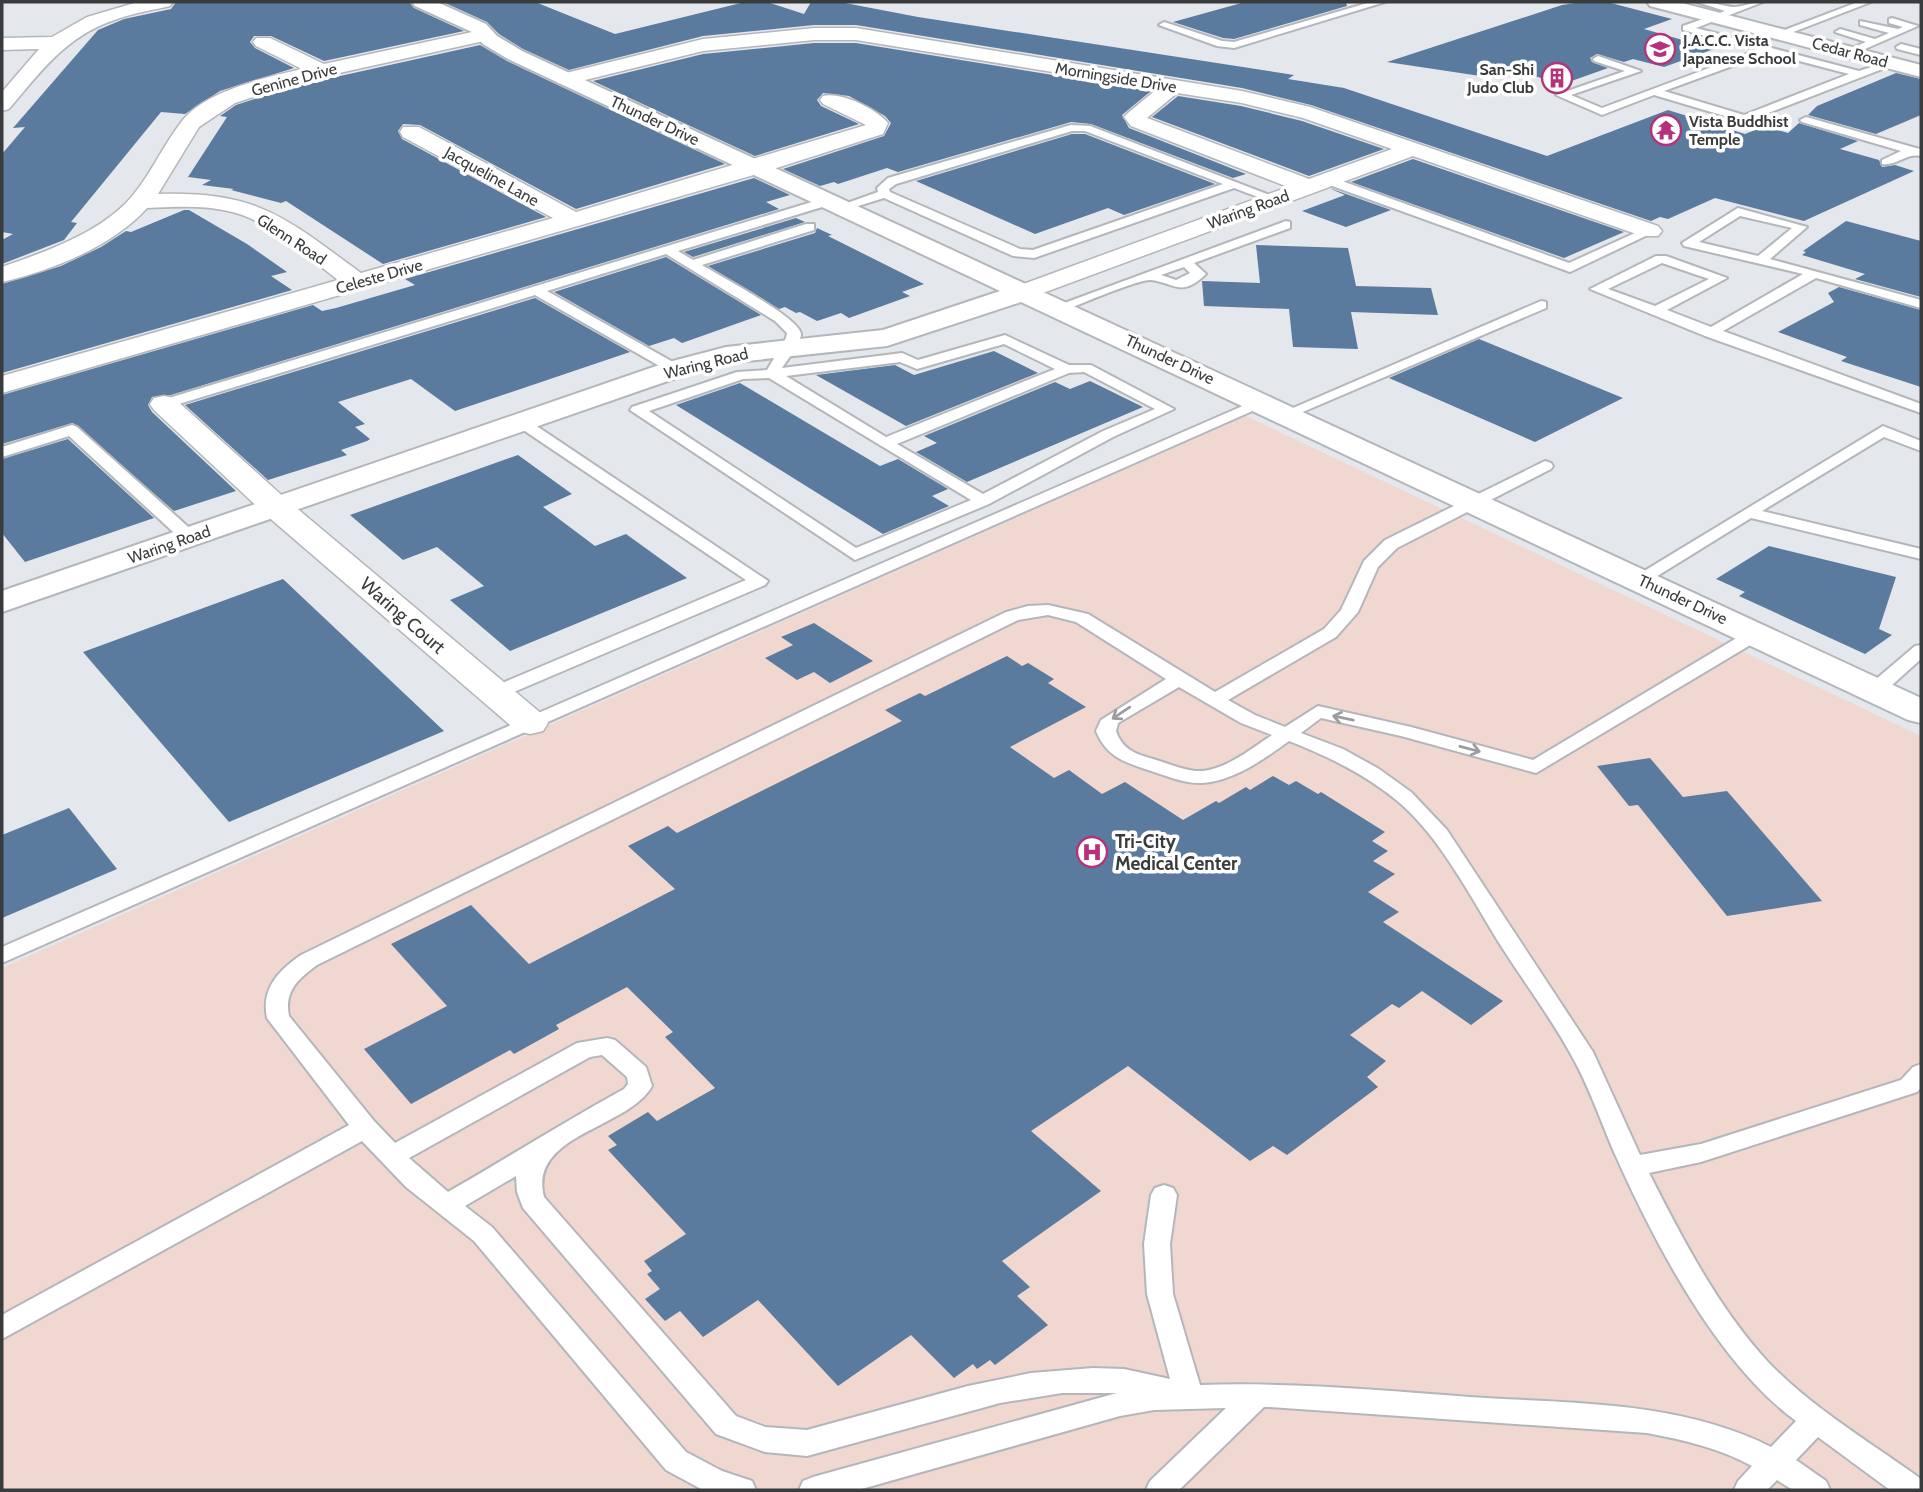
<svg xmlns="http://www.w3.org/2000/svg" width="1923" height="1492" font-family="Cabin,sans-serif">
<style>
.medical{fill:#f0d7d0}
.building{fill:#5a7a9e}
.lines{fill:none;stroke-linecap:round;stroke-linejoin:round}
.service-casing{stroke:#b3b6ba;stroke-width:4}
.minor-casing{stroke:#b3b6ba;stroke-width:3}
.tertiary-casing{stroke:#b3b6ba;stroke-width:4}
.service{fill:#fff;fill-rule:evenodd}
.minor{fill:#fff;fill-rule:evenodd}
.tertiary{fill:#fff;fill-rule:evenodd}
.oneway{stroke:#9c9d9e}
.labels{text-anchor:middle;stroke-width:7;stroke-linejoin:round;paint-order:stroke}
.far-poi-label{font-size:16px;font-weight:bold;fill:#3a3b3d;stroke:#fff;text-anchor:start}
.far-street-label{font-size:16px;fill:#3a3b3d;stroke:#fff}
.street-label{font-size:19px;fill:#3a3b3d;stroke:#fff}
.poi-label{font-size:19px;font-weight:bold;fill:#3a3b3d;stroke:#fff;text-anchor:start}
</style>
<rect width="100%" height="100%" fill="#e4e7eb"/>
<polygon class="medical" points="1246,416 1921,736 1921,1490 2,1490 2,968"/>
<g class="building">
<polygon points="176,2 409,2 414,8 464,31 324,61 271,36 254,36 250,42 255,48 294,68 220,91 185,114 161,112 71,222 77,223 64,240 2,264 2,240 13,234 2,232 2,154 25,127 13,128 98,30 124,19 171,9"/>
<polygon points="443,2 535,2 615,34 745,2 767,2 804,14 811,2 845,3 918,17 1294,75 1288,79 1344,88 1547,156 1668,110 1745,134 1765,126 1788,133 1799,123 1858,141 1840,149 1879,160 1882,167 1895,165 1914,171 1804,221 1715,198 1668,219 1660,217 1651,221 1311,105 1242,88 856,25 814,25 703,36 569,70 523,49 499,34 487,22"/>
<polygon points="1245,2 1346,2 1347,6 1234,39 1223,38 1173,22"/>
<polygon points="1582,2 1607,2 1672,19 1644,29 1714,49 1664,67 1633,59 1624,62 1597,54 1590,58 1592,62 1608,68 1563,84 1498,66 1487,77 1387,62 1562,5"/>
<polygon points="814,43 856,43 1151,91 1122,115 1129,128 1246,174 1233,178 1091,124 1071,122 898,172 887,168 838,184 834,182 820,186 783,169 884,136 891,123 885,116 849,96 823,93 817,100 821,106 859,124 755,156 593,81 703,54"/>
<polygon points="480,45 507,61 725,164 576,209 420,125 403,124 398,131 402,139 546,217 383,264 286,201 281,203 231,190 234,189 202,185 211,180 188,177 227,117 220,116 236,105 295,86"/>
<polygon points="1896,73 1921,79 1921,115 1876,134 1808,115 1817,106"/>
<polygon points="1178,96 1241,106 1302,121 1384,149 1309,176 1152,117"/>
<polygon points="1072,134 1085,134 1215,184 1124,215 1108,208 1035,234 916,181"/>
<polygon points="1413,159 1624,232 1564,258 1351,182"/>
<polygon points="754,178 790,195 766,202 779,209 171,395 152,397 148,405 152,412 236,491 174,511 73,423 2,444 2,395 313,305 322,311 336,308 415,285 405,279"/>
<polygon points="1331,189 1332,189 1391,210 1346,227 1302,211 1345,195"/>
<polygon points="184,210 189,210 247,244 287,272 271,276 292,290 2,373 2,284 61,266 101,247 126,231 131,232"/>
<polygon points="796,218 805,222 693,257 684,252"/>
<polygon points="1846,221 1921,241 1921,297 1855,279 1865,274 1802,255 1806,252 1803,251"/>
<polygon points="817,228 832,235 828,236 924,284 902,292 910,296 849,318 841,313 817,321 800,312 796,313 785,307 779,309 708,266 815,233"/>
<polygon points="1256,245 1348,248 1356,286 1431,288 1438,315 1351,312 1358,349 1293,347 1289,309 1204,306 1202,281 1260,283"/>
<polygon points="666,257 761,315 682,343 674,338 649,346 554,292"/>
<polygon points="1839,287 1921,310 1921,387 1841,361 1847,357 1778,332 1834,302 1828,293"/>
<polygon points="535,298 630,352 455,411 411,379 338,402 365,424 355,427 370,439 367,441 341,450 347,455 268,480 185,405"/>
<polygon points="1479,339 1623,398 1535,442 1389,378"/>
<polygon points="994,351 1038,373 906,426 816,375 895,365 914,375"/>
<polygon points="1090,381 1143,407 967,482 916,452 937,443 924,436 1055,382 1070,389"/>
<polygon points="740,383 880,466 898,459 948,489 932,496 949,506 883,534 676,405"/>
<polygon points="68,439 154,518 25,562 2,533 2,459"/>
<polygon points="518,455 572,494 543,507 595,546 626,534 687,578 510,651 450,600 484,586 437,547 403,560 350,515"/>
<polygon points="1769,546 1896,577 1879,629 1892,635 1865,654 1739,596 1745,592 1716,579"/>
<polygon points="283,579 444,731 229,822 83,652"/>
<polygon points="814,623 873,661 830,683 814,672 797,680 765,658 793,645 781,637"/>
<polygon points="1007,656 1022,666 1028,663 1054,679 1048,683 1086,707 1010,747 1054,778 1069,770 1102,794 1125,782 1183,820 1216,801 1219,803 1246,787 1250,790 1273,776 1289,785 1296,781 1318,794 1321,792 1385,832 1372,841 1388,851 1373,861 1395,874 1368,892 1399,912 1383,922 1503,1001 1471,1025 1422,991 1399,1008 1392,1004 1350,1035 1386,1061 1367,1077 1378,1087 1287,1155 1273,1146 1250,1161 1128,1066 1031,1131 1101,1191 1002,1261 1030,1287 1017,1296 1048,1325 995,1365 990,1360 977,1369 973,1364 954,1378 911,1335 838,1386 758,1300 703,1337 680,1311 665,1321 645,1299 660,1289 647,1274 652,1271 644,1261 686,1234 608,1150 617,1145 608,1136 648,1112 657,1121 715,1088 665,1037 673,1032 627,987 556,1025 559,1029 514,1054 510,1050 411,1104 364,1049 447,1006 391,944 471,905 529,964 675,889 628,846 668,826 677,833 902,721 885,710 920,693 925,696"/>
<polygon points="1650,758 1683,797 1727,791 1822,901 1727,916 1638,805 1629,806 1597,766"/>
<polygon points="69,808 117,869 2,918 2,835"/>
</g>
<g class="lines">
<g class="service-casing">
<g id="service">
<polygon points="1371,2 1385,2 1234,48 1217,46 1159,25 1164,22 1222,41 1234,42"/>
<path d="M1697 2C1710 1 1721 6 1733 7 1743 7 1752 2 1763 2L1696 28 1859 71 1893 60 1898 63 1745 122 1654 95 1602 115 1556 95 1625 71 1594 61 1593 59 1598 56 1641 71 1571 95 1602 108 1757 50 1683 30V26L1725 11ZM1768 53 1849 74 1744 115 1664 91Z"/>
<polygon points="1858,2 1871,2 1783,36 1774,34"/>
<polygon points="1892,18 1918,26 1851,55 1847,54 1847,50 1866,42 1835,32 1840,29 1875,39 1889,33 1860,25 1860,21 1898,29 1903,27 1889,23 1889,19"/>
<polygon points="1901,44 1921,49 1921,55 1897,49 1896,47"/>
<path d="M1806 117 1916 148 1921 149V156C1906 153 1897 166 1882 164V160L1901 151 1802 122 1800 120Z"/>
<path d="M1071 125 1090 126 1280 199 1274 203 1234 188 1034 258 1013 256 884 198 842 211 836 207 878 192 877 188 888 178ZM1072 131H1085L1223 184 1033 250 1020 249 890 192 889 189 896 184Z"/>
<polygon points="1328,176 1569,263 1646,228 1650,227 1656,231 1570,272 1324,183 1322,180"/>
<path d="M828 197 834 201 832 204 678 251 693 260 806 224H814V230L702 265C718 275 800 318 801 334 801 344 787 360 782 368L902 353 918 360 1005 335 1069 365H1091L1174 409 1113 437 989 504 855 560 630 410 632 407 737 372 767 370 786 338 787 333 775 321 666 254 547 291 680 366V372H670L535 295 169 407H159L157 404 159 401ZM1004 344 1055 369 886 437 786 376 900 362 917 369ZM1084 372 1155 409 1103 431 983 494 897 444 1069 373ZM769 378 971 500 856 548 649 411 743 379Z"/>
<path d="M1738 208 1807 227 1770 259 1921 300V308L1816 278 1723 331 1921 404V413L1705 336 1590 289 1656 256H1666L1727 278 1667 310 1711 327 1803 274 1684 246 1682 243ZM1740 216 1792 228 1758 256 1699 242ZM1662 263 1709 279 1655 306 1608 289Z"/>
<path d="M1286 221 1290 222V228L1194 263 1206 274C1181 298 1175 283 1151 280 1139 279 1078 305 1063 311L1058 312 1051 308ZM1184 267 1190 273 1176 280 1161 275Z"/>
<polygon points="1541,301 1546,302 1546,308 1291,417 1286,418 1279,414"/>
<polygon points="1261,398 1268,402 1266,405 2,963 2,947"/>
<polygon points="521,417 526,419 768,581 765,585 502,697 488,697 486,693 488,689 746,580 516,425 513,422 516,419"/>
<polygon points="72,425 77,427 195,533 197,537 195,541 183,541 69,436 2,457 2,447"/>
<polygon points="1883,426 1921,441 1921,451 1884,437 1762,511 1921,549 1921,559 1751,518 1646,583 1640,584 1631,579"/>
<path d="M1545 461 1551 463 1553 466 1551 469 1397 548 1378 567 1358 612 1336 637 1228 700 1255 715 1285 727 1318 706 1411 727 1533 760 1750 630H1762L1765 634 1762 638 1536 773 1401 736 1321 718 1301 733 1343 749 1379 769 1411 792 1447 830 1593 1052 1640 1155 1701 1144 1901 1080 1913 1067 1921 1064V1088L1917 1092 1701 1162 1649 1173C1682 1238 1718 1308 1768 1362 1812 1408 1870 1442 1921 1479V1490H1890L1818 1437 1796 1460 1826 1481 1830 1490H1793L1777 1480 1767 1490H1734L1738 1481 1752 1466C1719 1448 1684 1440 1647 1433L1269 1407H1264L1179 1490H1146L1150 1481 1226 1408 1154 1410 1120 1416 858 1490H799L803 1481 813 1477 1117 1393H1062L1000 1403 807 1456 765 1452 716 1434 523 1208 517 1192 516 1176 465 1206 492 1227 686 1452 722 1471 752 1481 756 1490H703L666 1470 474 1241 406 1187 362 1141 2 1339V1315L349 1125 267 1018C261 989 278 971 301 955L1006 612 1028 606 1048 605 1088 614 1215 692 1324 629 1341 610 1364 561 1385 540ZM1048 615 1076 622 1166 679 1101 720 1096 731C1106 755 1121 761 1145 769 1162 774 1183 784 1202 783 1234 781 1264 759 1289 741 1327 756 1363 773 1395 799 1440 835 1472 900 1503 949 1526 985 1554 1022 1574 1060 1590 1089 1601 1122 1614 1152 1654 1242 1717 1363 1796 1421L1771 1447C1678 1400 1571 1404 1470 1397 1380 1390 1290 1382 1200 1385L1173 1294 1170 1244 1177 1195 1173 1188 1164 1185 1155 1188 1151 1195 1144 1244 1147 1294 1170 1379 1124 1369 1093 1368 1031 1373 968 1386 807 1430 765 1427 736 1416 544 1197C528 1134 628 1129 652 1086L646 1067 615 1040 607 1038 577 1043 395 1143 374 1121 289 1016C284 991 298 979 317 965L1018 620ZM1179 687 1241 723 1272 735C1251 749 1222 773 1195 771 1180 769 1167 763 1153 759 1135 754 1122 749 1116 731L1118 723ZM602 1055 627 1077 628 1084 624 1089C564 1122 507 1158 448 1192L409 1158 590 1057Z"/>
<polygon points="1921,645 1921,659 1882,694 1868,694 1866,690 1868,686 1915,646"/>
</g>
</g>
<g class="minor-casing">
<g id="minor">
<path d="M138 2H173L170 6C153 10 134 13 117 19 67 35 41 71 9 109L2 111V92L39 49 2 50V38L52 37 87 17Z"/>
<path d="M814 28H856L1242 91 1310 107 1658 226 1662 231 1658 236H1642L1413 156 1024 300 1015 297 1011 292 1015 287 1288 187 1131 126 1124 117 1128 113 1157 89 856 40H814L703 51 565 85 558 83 555 79 558 75 703 39ZM1177 93 1242 103 1303 118 1392 149 1309 179 1147 118Z"/>
<path d="M486 29 495 35 493 39 294 83 235 103 199 127 158 194C258 191 284 217 361 273L553 218 403 137 400 132 403 127H419L576 212 866 125 823 104 820 100 823 96C840 91 877 109 888 123L883 134 764 172 2 393V376L338 280C305 255 270 220 228 211 202 205 173 207 147 208 113 246 51 271 2 282V267C44 252 92 236 125 204 148 181 161 148 182 121 205 91 267 77 302 69L256 46 253 42 256 38H270L324 64Z"/>
<polygon points="164,396 174,398 287,500 543,715 548,723 543,731 530,734 517,731 265,514 154,410 150,404 154,398"/>
</g>
</g>
<g class="tertiary-casing">
<g id="tertiary">
<polygon points="412,2 437,2 486,24 497,36 522,51 1921,698 1921,723 1908,720 1021,302 887,346 728,363 685,375 2,612 2,591 665,363 726,347 883,330 1000,291 508,59 483,44 472,32 415,6"/>
<polygon points="1647,2 1678,2 1921,65 1921,77 1650,6"/>
</g>
</g>
<use href="#service" class="service"/>
<use href="#minor" class="minor"/>
<use href="#tertiary" class="tertiary"/>
</g>
<defs><path id="oneway-shaft" d="M-6 0H5M1.5-3L5.5 0L1.5 3" fill="none" stroke-width="1.6" stroke-linecap="round" stroke-linejoin="round" transform="scale(1.75)"/></defs>
<g class="oneway">
<use href="#oneway-shaft" transform="translate(1121 713) rotate(146)"/>
<use href="#oneway-shaft" transform="translate(1343 718) rotate(-168)"/>
<use href="#oneway-shaft" transform="translate(1470 749) rotate(15)"/>
</g>
<defs>
<g id="school-ring" transform="scale(1.575)"><circle r="9.5" fill="#fff" stroke="#b5327a" stroke-width="1.5"/><path d="M0-5L7-2L0 1L-7-2ZM-4 1L0 2.5L4 1V4Q0 6-4 4Z" fill="#b5327a"/></g>
<g id="building-ring" transform="scale(1.575)"><circle r="9.5" fill="#fff" stroke="#b5327a" stroke-width="1.5"/><path d="M-4-6H4V6H1V3H-1V6H-4ZM-2.5-4.3h1.7v1.8h-1.7ZM.8-4.3h1.7v1.8H.8ZM-2.5-1h1.7V.8h-1.7ZM.8-1h1.7V.8H.8Z" fill="#b5327a"/></g>
<g id="temple-ring" transform="scale(1.575)"><circle r="9.5" fill="#fff" stroke="#b5327a" stroke-width="1.5"/><path d="M0-6L5-2H3V0L6.5 2.5H4V6H1.5V3h-3V6H-4V2.5H-6.5L-3 0V-2H-5Z" fill="#b5327a"/></g>
<g id="hospital-ring" transform="scale(1.575)"><circle r="9.5" fill="#fff" stroke="#b5327a" stroke-width="1.5"/><path d="M-5-5h3v3.5h4V-5h3V5h-3V1.5h-4V5h-3Z" fill="#b5327a"/></g>
</defs>
<g fill-rule="evenodd">
<use href="#school-ring" x="1660" y="49"/>
<use href="#building-ring" x="1557" y="78"/>
<use href="#temple-ring" x="1666" y="130"/>
<use href="#hospital-ring" x="1092" y="852"/>
</g>
<g class="labels">
<g class="far-poi-label">
<text x="1683" y="46">J.A.C.C. Vista<tspan x="1683" dy="18">Japanese School</tspan></text>
<text x="1534" y="75" text-anchor="end">San-Shi<tspan x="1534" dy="18">Judo Club</tspan></text>
<text x="1689" y="127">Vista Buddhist<tspan x="1689" dy="18">Temple</tspan></text>
</g>
<g class="far-street-label">
<text transform="translate(1850 52) rotate(15)" y="6">Cedar Road</text>
<text transform="translate(1116 77) rotate(9)" y="6">Morningside Drive</text>
<text transform="translate(294 79) rotate(-15)" y="6">Genine Drive</text>
<text transform="translate(655 120) rotate(25)" y="6">Thunder Drive</text>
<text transform="translate(492 176) rotate(29)" y="6">Jacqueline Lane</text>
<text transform="translate(1248 209) rotate(-20)" y="6">Waring Road</text>
<text transform="translate(292 239) rotate(33)" y="6">Glenn Road</text>
<text transform="translate(379 276) rotate(-16)" y="6">Celeste Drive</text>
<text transform="translate(1170 359) rotate(25)" y="6">Thunder Drive</text>
<text transform="translate(706 363) rotate(-14)" y="6">Waring Road</text>
<text transform="translate(169 544) rotate(-19)" y="6">Waring Road</text>
<text transform="translate(1683 599) rotate(25)" y="6">Thunder Drive</text>
</g>
<g class="street-label">
<text transform="translate(403 615) rotate(41)" y="7">Waring Court</text>
</g>
<g class="poi-label">
<text x="1115" y="848">Tri-City<tspan x="1115" dy="22">Medical Center</tspan></text>
</g>
</g>
<rect width="1923" height="1492" fill="none" stroke="#3a3b3d" stroke-width="7"/>
</svg>
